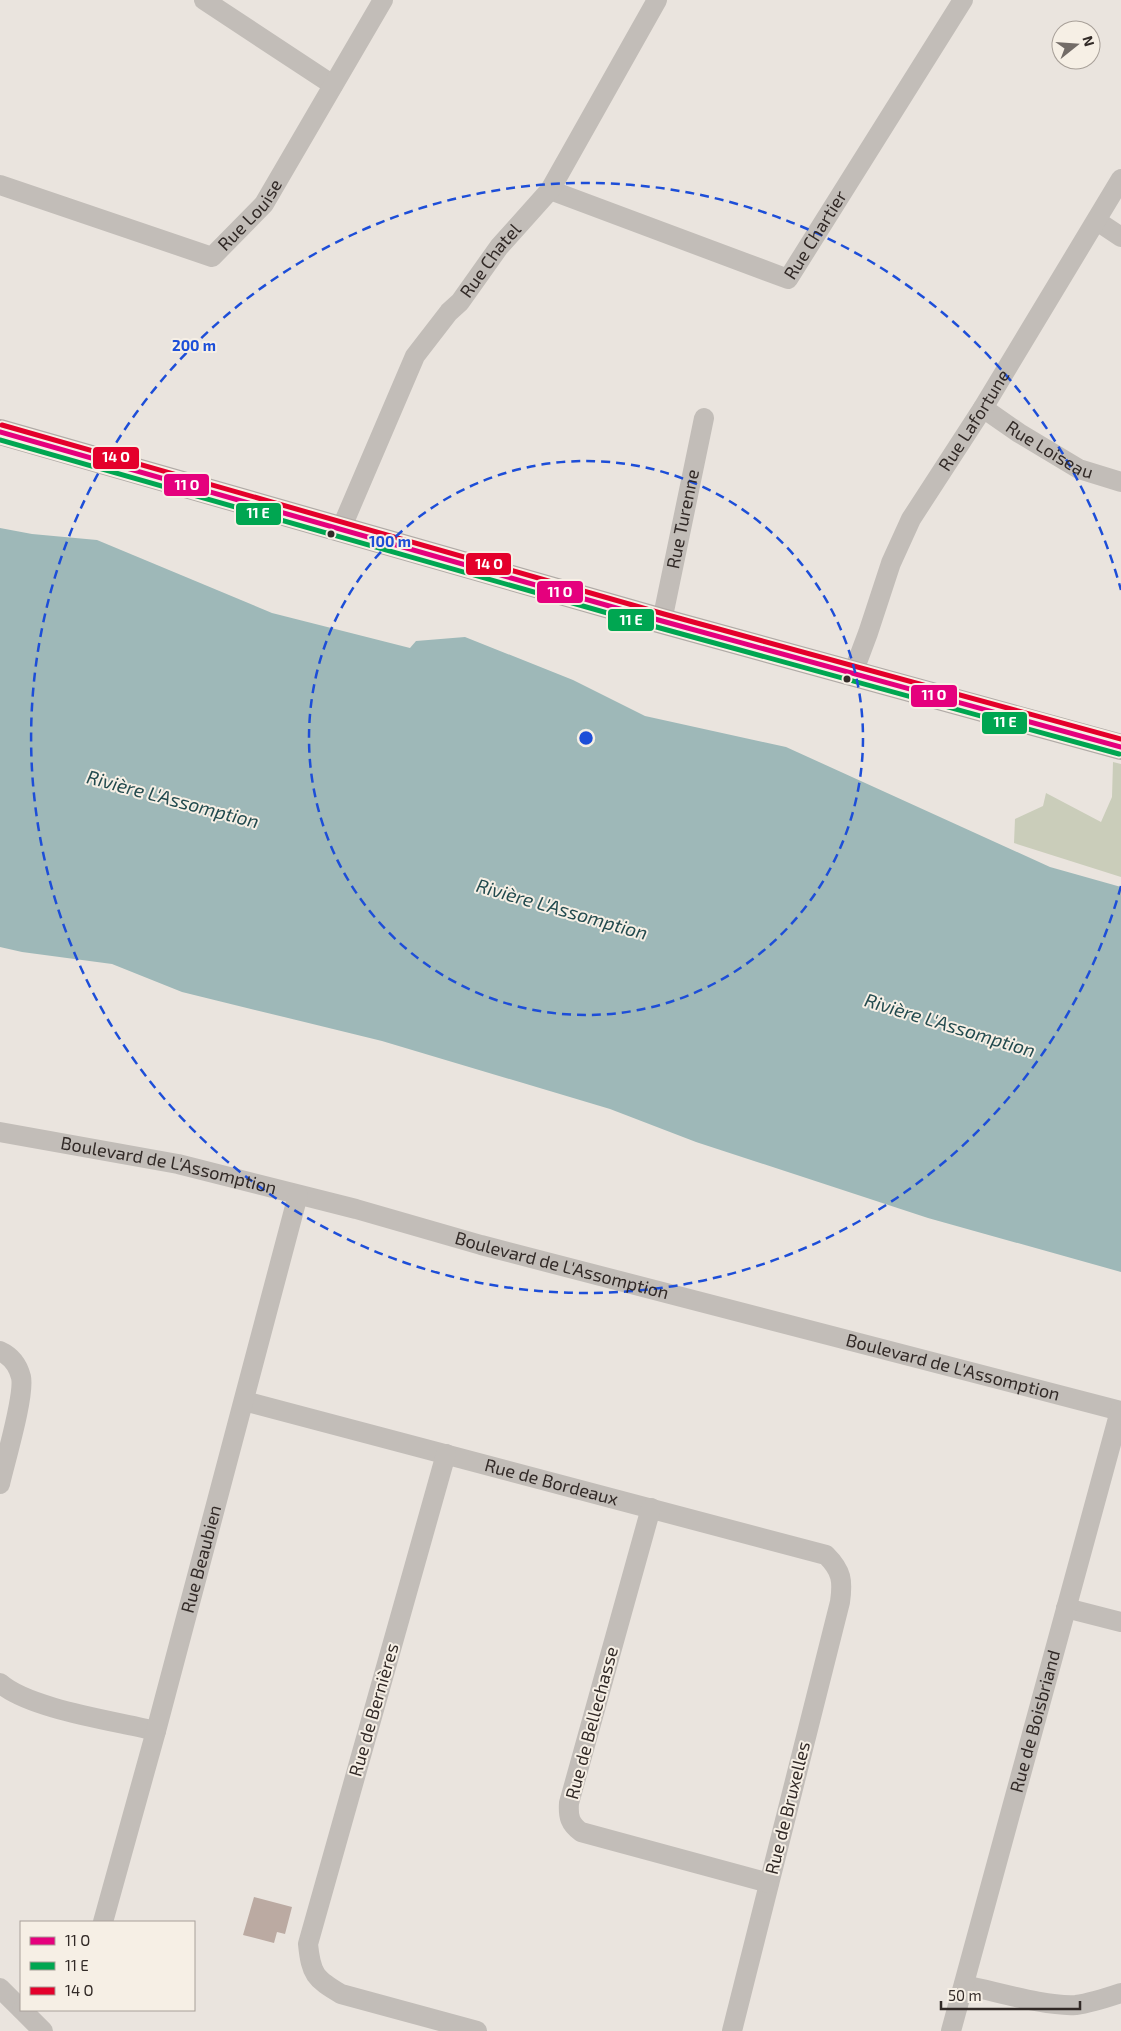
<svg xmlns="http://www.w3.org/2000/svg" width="1121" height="2031" font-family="'Exo 2',sans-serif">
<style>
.green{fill:#cacdba}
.water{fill:#9eb8b8}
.building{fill:#bbaaa2}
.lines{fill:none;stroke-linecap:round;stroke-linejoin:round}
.minor{stroke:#c2bdb8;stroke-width:20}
.major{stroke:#b1aba7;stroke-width:26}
.bus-1-casing{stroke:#f6efe5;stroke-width:9}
.bus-2-casing{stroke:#f6efe5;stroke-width:9}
.bus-3-casing{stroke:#f6efe5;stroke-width:9}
.bus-1{stroke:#e5007d;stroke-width:5}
.bus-2{stroke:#00a651;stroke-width:5}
.bus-3{stroke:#e4002b;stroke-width:5}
.ring{fill:none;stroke:#1d4ed8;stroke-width:2.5;stroke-dasharray:9 6}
.bus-dot{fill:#322a27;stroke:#f6efe5;stroke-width:2}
.labels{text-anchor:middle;stroke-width:4;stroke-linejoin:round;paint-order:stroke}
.street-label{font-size:18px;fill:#322a27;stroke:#f6efe5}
.water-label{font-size:19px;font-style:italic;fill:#224a4e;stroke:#f6efe5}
.centre{fill:#1d4ed8;stroke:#f6efe5;stroke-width:2.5}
.ring-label{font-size:15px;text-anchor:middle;font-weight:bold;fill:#1d4ed8;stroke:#f6efe5;stroke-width:4;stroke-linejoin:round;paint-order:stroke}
.line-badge{stroke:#f6efe5;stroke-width:2}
.badge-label{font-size:14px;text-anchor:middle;font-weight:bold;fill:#fff}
</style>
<rect width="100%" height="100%" fill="#eae4de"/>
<polygon class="green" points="1113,762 1121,764 1121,877 1014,843 1015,819 1043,806 1046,793 1101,822 1112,797"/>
<polygon class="water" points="0,528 32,534 97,540 272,613 410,648 416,641 465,637 573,680 645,716 786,747 1050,867 1121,887 1121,1272 928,1218 696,1142 610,1109 382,1041 182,992 112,964 22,952 0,947"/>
<polygon class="building" points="254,1897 292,1907 285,1934 277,1932 274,1943 243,1935"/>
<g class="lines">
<g class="minor">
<polyline points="204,0 333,85"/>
<path id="s1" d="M0 185 212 257 264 204 383 0"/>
<path id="s2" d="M550 190 788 279 963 0"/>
<polyline points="1097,221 1121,237"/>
<path id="s3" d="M983 408 1019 433 1079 469 1121 482"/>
<path id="s4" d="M341 529 415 356 449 312 460 302 499 247 550 190 657 0"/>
<path id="s5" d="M662 621 704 418"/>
<path id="s6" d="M853 673 868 633 891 563 911 519 983 408 1121 179"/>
<path id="s7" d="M0 1132 178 1164 356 1209 481 1245 1121 1411"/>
<path d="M0 1351C11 1356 18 1365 21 1377 25 1395 5 1462 0 1484"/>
<path id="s8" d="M244 1401 826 1555C842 1571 843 1581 840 1602L732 2031"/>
<path d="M446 1454 308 1944C311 1974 315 1979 341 1994L477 2031"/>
<path d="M651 1508 569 1803C568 1817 570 1824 581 1832L769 1883"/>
<polyline points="1066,1608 1121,1622"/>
<path d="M0 1683C29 1709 116 1721 156 1731"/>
<path id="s9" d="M103 1922 156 1731 298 1195"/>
<path d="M964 1985C995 1991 1046 2007 1076 2005 1091 2003 1106 1998 1121 1993"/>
<polyline points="0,1988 21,2009"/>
<polyline points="22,2010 43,2031"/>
<path id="s10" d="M951 2031 1120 1411"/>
</g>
<polyline class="major" points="0,432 662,621 1121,747"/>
<g class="bus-1-casing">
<polyline id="bus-1" points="0,432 662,621 1121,747"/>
</g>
<g class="bus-2-casing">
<polyline id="bus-2" points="0,440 660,628 1119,754"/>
</g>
<g class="bus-3-casing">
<polyline id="bus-3" points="2,425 664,614 1121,739"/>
</g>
<use href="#bus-1" class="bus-1"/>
<use href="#bus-2" class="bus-2"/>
<use href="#bus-3" class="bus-3"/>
</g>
<g class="ring">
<circle cx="586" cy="738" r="277"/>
<path d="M1121 886A555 555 0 1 1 1121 590"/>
</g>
<g class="bus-dot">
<circle cx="331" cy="534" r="4.5"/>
<circle cx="847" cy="679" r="4.5"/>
</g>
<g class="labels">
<g class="street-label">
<text dy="6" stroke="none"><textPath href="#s1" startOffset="281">Rue Louise</textPath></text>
<text dy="6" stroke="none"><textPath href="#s2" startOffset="306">Rue Chartier</textPath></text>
<text dy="6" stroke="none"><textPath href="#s4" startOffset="310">Rue Chatel</textPath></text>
<text dy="6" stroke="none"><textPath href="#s6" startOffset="282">Rue Lafortune</textPath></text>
<text dy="6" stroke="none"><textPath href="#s3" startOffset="79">Rue Loiseau</textPath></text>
<text dy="6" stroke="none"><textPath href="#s5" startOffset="104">Rue Turenne</textPath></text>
<text dy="6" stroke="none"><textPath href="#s7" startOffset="172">Boulevard de L'Assomption</textPath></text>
<text dy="6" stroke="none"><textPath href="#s7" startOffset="578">Boulevard de L'Assomption</textPath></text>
<text dy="6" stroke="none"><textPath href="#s7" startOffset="982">Boulevard de L'Assomption</textPath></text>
<text dy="6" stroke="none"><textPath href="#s8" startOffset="318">Rue de Bordeaux</textPath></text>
<text dy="6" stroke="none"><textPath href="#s9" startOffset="376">Rue Beaubien</textPath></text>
<text transform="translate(374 1710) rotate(-74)" y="6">Rue de Bernières</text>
<text dy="6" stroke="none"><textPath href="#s10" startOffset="321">Rue de Boisbriand</textPath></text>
<text transform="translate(592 1723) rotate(-75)" y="6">Rue de Bellechasse</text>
<text transform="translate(788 1808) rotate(-76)" y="6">Rue de Bruxelles</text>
</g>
<g class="water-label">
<text transform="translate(173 799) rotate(15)" y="7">Rivière L'Assomption</text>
<text transform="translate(562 909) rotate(16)" y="7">Rivière L'Assomption</text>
<text transform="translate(950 1025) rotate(17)" y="7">Rivière L'Assomption</text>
</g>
</g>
<circle cx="586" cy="738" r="8" class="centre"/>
<g class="ring-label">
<text x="194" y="351">200 m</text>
<text x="390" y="547">100 m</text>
</g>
<g class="line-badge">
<rect x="92" y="446" width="48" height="24" rx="5" fill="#e4002b"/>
<rect x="163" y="473" width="47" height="24" rx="5" fill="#e5007d"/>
<rect x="235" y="502" width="47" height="24" rx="5" fill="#00a651"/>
<rect x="465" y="552" width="47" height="24" rx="5" fill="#e4002b"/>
<rect x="536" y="580" width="48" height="24" rx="5" fill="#e5007d"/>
<rect x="607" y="608" width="48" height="24" rx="5" fill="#00a651"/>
<rect x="910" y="684" width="48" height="24" rx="5" fill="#e5007d"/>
<rect x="981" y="711" width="47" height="24" rx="5" fill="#00a651"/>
</g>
<g class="badge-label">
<text x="116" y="462">14 O</text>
<text x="187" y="490">11 O</text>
<text x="258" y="518">11 E</text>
<text x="489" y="569">14 O</text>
<text x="560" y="597">11 O</text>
<text x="631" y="625">11 E</text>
<text x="934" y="700">11 O</text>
<text x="1005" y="727">11 E</text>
</g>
<rect x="20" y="1921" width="175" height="90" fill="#f6efe5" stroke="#a8a099"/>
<rect x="30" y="1937" width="25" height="8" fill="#e5007d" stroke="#a8a099"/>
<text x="65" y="1946" font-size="15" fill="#322a27">11 O</text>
<rect x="30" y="1962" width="25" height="8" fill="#00a651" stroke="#a8a099"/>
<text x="65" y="1971" font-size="15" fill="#322a27">11 E</text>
<rect x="30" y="1987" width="25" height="8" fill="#e4002b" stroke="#a8a099"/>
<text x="65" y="1996" font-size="15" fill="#322a27">14 O</text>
<g transform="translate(1076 45) rotate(73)"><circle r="24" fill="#f6efe5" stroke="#a8a099"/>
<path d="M0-4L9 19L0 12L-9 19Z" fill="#726b67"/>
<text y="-8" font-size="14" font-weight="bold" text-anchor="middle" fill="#322a27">N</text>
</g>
<path d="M941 2001v8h139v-8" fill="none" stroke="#322a27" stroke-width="2.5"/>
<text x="948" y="2001" font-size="15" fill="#322a27" stroke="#f6efe5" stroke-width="4" paint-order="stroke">50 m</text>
</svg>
